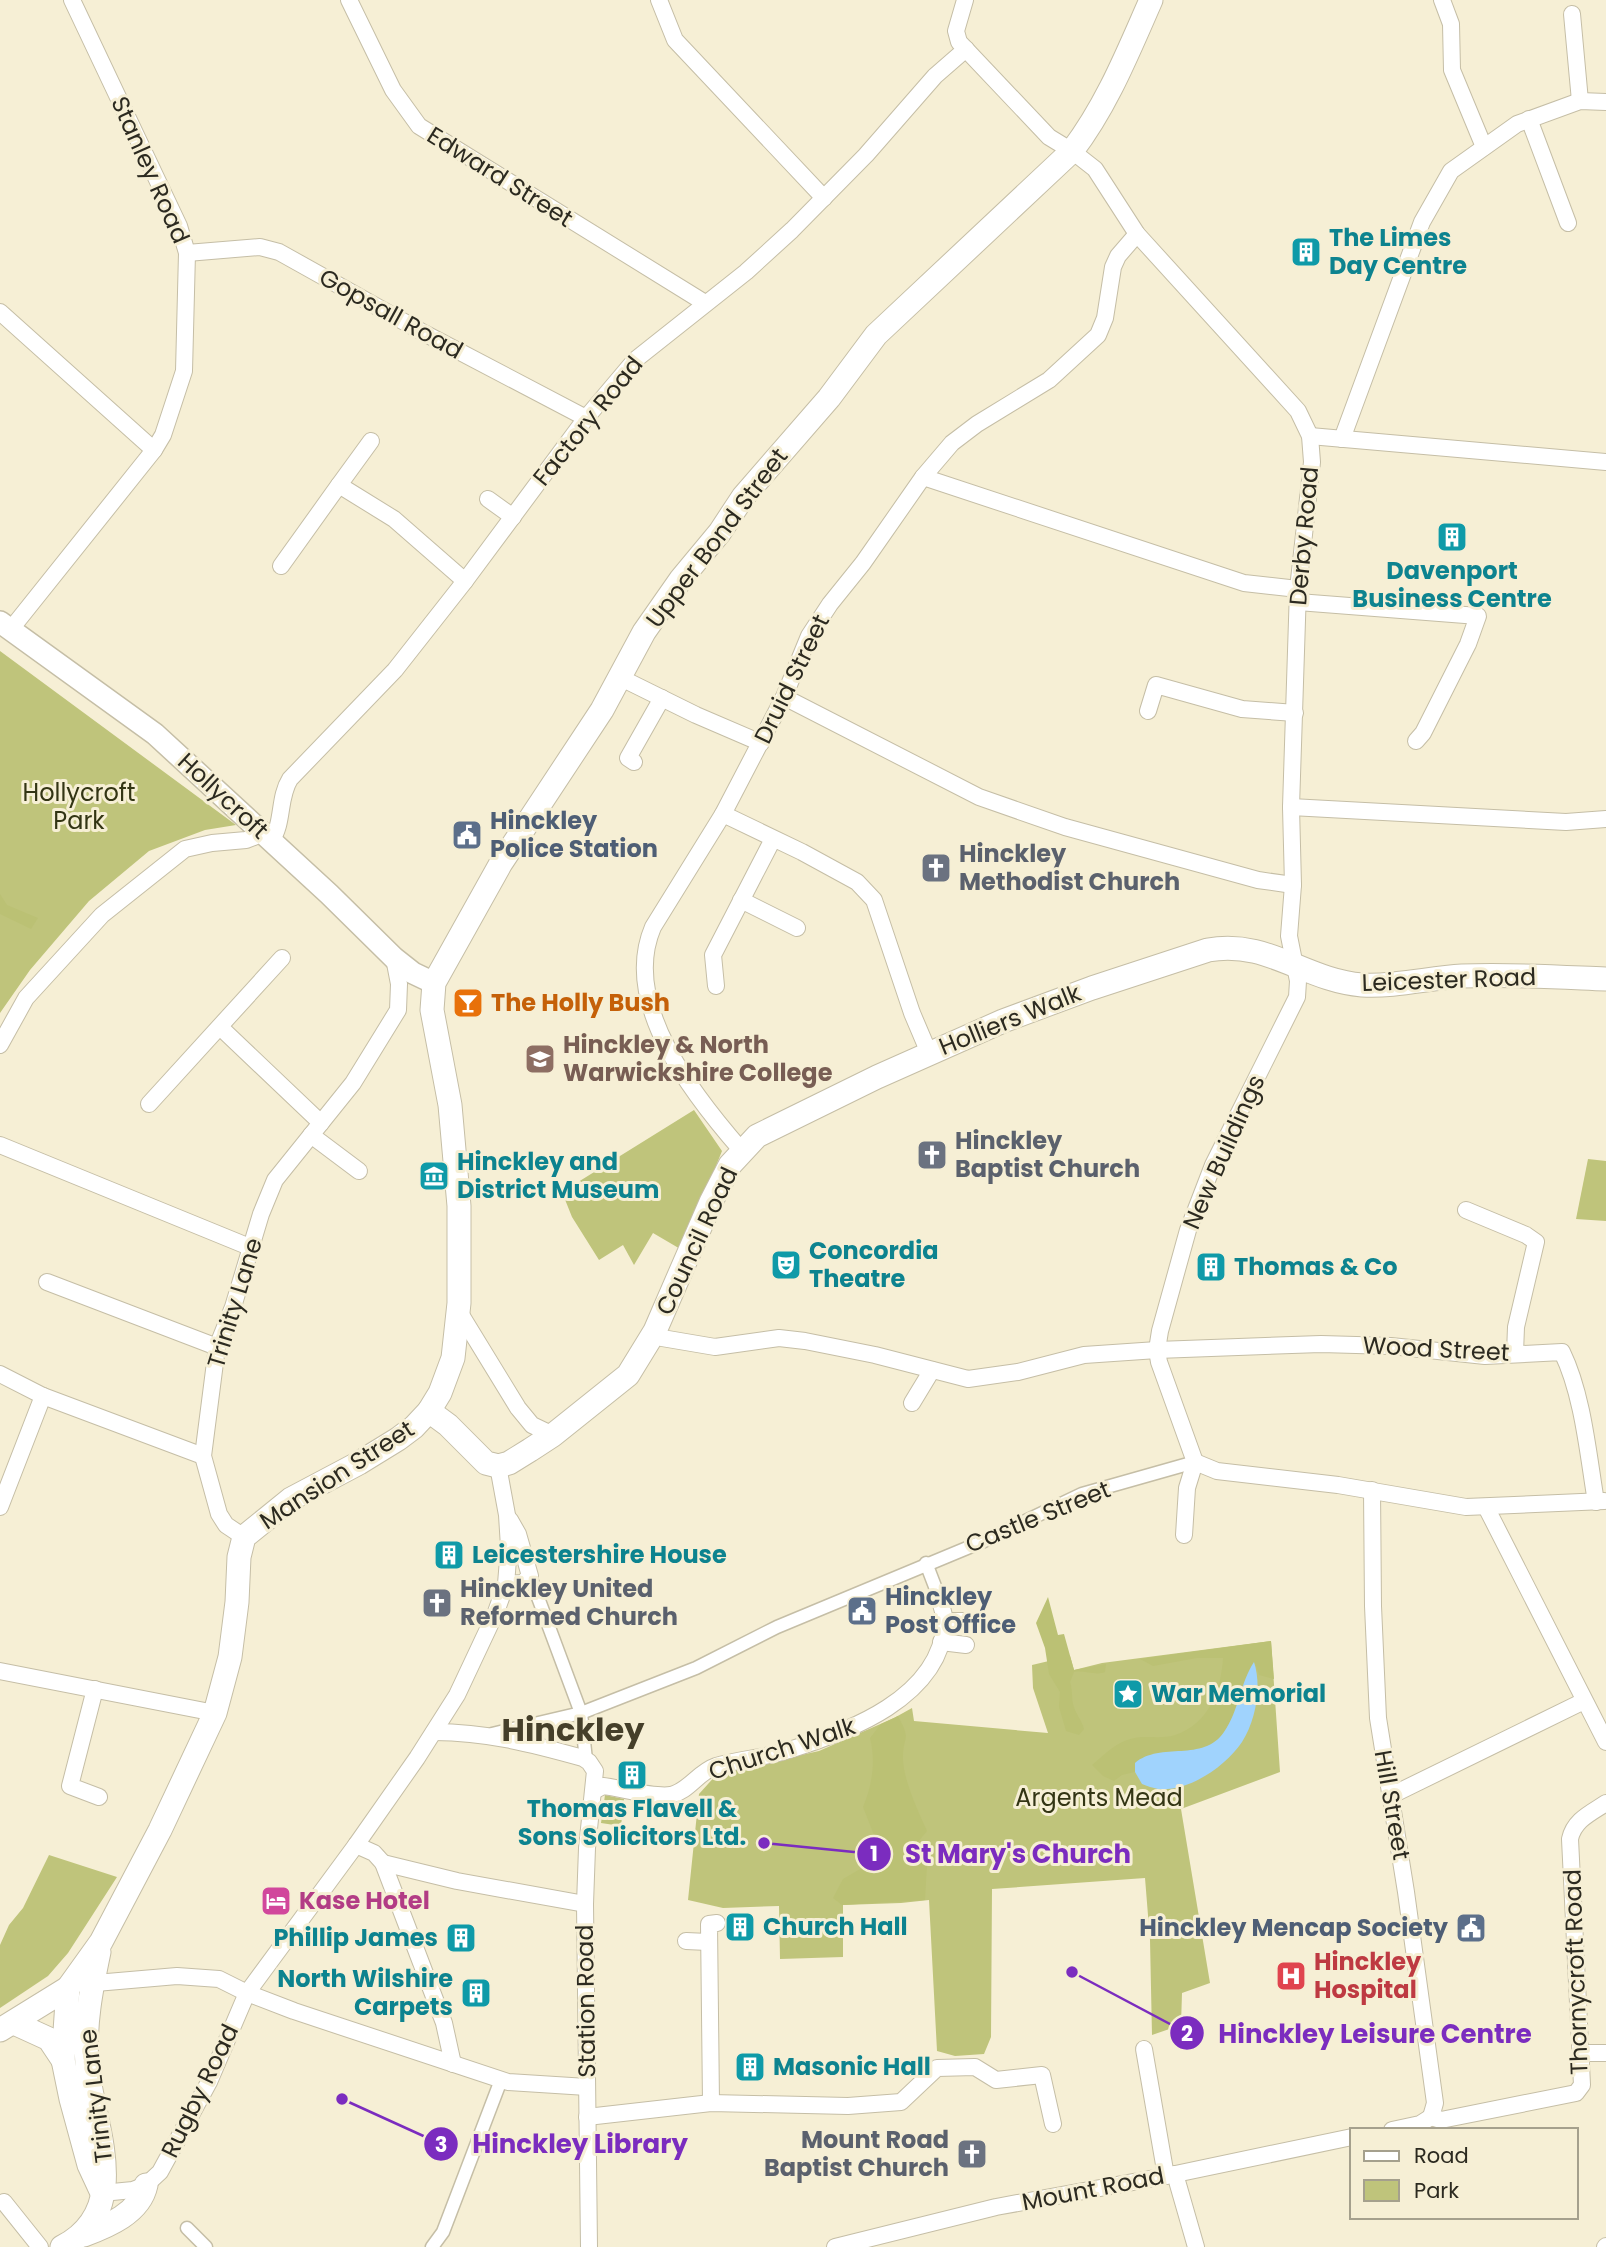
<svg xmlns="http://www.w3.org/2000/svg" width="1606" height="2247" font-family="Poppins,sans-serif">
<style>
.green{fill:#bfc47b}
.forest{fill:#bbc174}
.water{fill:#a0d3fd}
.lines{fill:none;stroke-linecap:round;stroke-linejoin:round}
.pedestrian-casing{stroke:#c5bea6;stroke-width:15}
.minor-casing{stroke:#c5bea6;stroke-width:18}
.tertiary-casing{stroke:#c5bea6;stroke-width:24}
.secondary-casing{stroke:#c5bea6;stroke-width:25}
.pedestrian{stroke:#fff;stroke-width:12}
.minor{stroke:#fff;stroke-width:16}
.tertiary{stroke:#fff;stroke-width:21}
.secondary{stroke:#fff;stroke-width:23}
.labels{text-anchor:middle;stroke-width:6;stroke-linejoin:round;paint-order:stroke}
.street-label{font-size:24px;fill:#2c2a20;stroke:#f6efd5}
.culture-label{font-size:24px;font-weight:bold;fill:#0d838f;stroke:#f6efd5;text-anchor:start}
.park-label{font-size:24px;fill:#333514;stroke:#f6efd5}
.service-label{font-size:24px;font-weight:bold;fill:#4e5e75;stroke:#f6efd5;text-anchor:start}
.worship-label{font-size:24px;font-weight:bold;fill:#5b616d;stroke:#f6efd5;text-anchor:start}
.food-label{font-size:24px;font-weight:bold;fill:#c56008;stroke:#f6efd5;text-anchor:start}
.education-label{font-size:24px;font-weight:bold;fill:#785e54;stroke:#f6efd5;text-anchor:start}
.hotel-label{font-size:24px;font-weight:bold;fill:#b23c85;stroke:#f6efd5;text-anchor:start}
.health-label{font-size:24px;font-weight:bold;fill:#be3a42;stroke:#f6efd5;text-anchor:start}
.district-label{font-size:32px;font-weight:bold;fill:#453f2a;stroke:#f6efd5}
.leader{fill:none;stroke:#7b2cbf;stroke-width:2.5}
.callout-dot{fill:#7b2cbf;stroke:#f6efd5;stroke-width:2.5}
.mark-label{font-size:21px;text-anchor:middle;font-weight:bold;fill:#fff}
.callout-label{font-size:26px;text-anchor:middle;font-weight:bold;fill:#7b2cbf;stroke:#f6efd5;stroke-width:6;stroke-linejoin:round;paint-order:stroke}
</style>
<rect width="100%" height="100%" fill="#f6efd5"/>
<g class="green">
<polygon points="0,651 236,825 205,830 149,851 89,901 30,970 0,1013"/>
<polygon points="694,1110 722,1151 682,1250 653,1233 634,1265 623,1245 599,1260 572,1217 562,1192"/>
<polygon points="1588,1159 1606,1161 1606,1221 1576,1219"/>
<polygon points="1271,1641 1280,1772 1181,1809 1210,1983 1182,1993 1181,2025 1152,2035 1150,1940 1145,1878 992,1889 991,2037 984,2054 955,2056 937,2051 929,1900 901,1903 843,1905 843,1957 780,1959 779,1906 723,1908 688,1900 699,1794 717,1774 819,1751 894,1718 912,1708 914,1721 1048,1733 1033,1688 1032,1665 1070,1656 1074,1670 1102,1663"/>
<polygon points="605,1795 624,1799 621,1826 601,1823"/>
<polygon points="49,1855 117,1877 68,1953 48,1976 0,2008 0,1945 9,1925 23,1908"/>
</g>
<g class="forest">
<polygon points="0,894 7,905 38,918 31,929 0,914"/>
<path d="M1048 1597 1058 1635 1064 1634 1074 1670 1106 1664 1105 1672C1096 1676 1085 1670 1074 1672L1070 1682C1073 1690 1071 1699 1074 1707 1076 1714 1082 1721 1084 1729L1079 1735 1066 1731 1059 1707 1060 1692 1049 1674 1045 1648 1036 1623Z"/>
<path d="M1271 1641 1274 1679 1259 1675 1255 1663C1236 1687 1238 1730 1209 1746 1195 1754 1176 1751 1161 1753 1152 1754 1143 1759 1135 1763V1772L1122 1775 1114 1781 1103 1776 1092 1765C1103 1756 1113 1745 1127 1740 1143 1734 1160 1740 1175 1735 1209 1724 1221 1690 1223 1658H1197L1153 1666 1140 1659Z"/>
<path d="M898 1716C912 1742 903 1734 903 1758 903 1779 918 1811 927 1831L918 1842 927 1865 925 1900 842 1905 833 1898 843 1879 879 1858 874 1835 863 1807C872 1786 876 1761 870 1738L881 1724Z"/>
</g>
<path class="water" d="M1254 1662C1262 1686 1256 1720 1242 1742 1226 1766 1189 1792 1158 1789 1153 1788 1147 1786 1142 1784L1135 1772V1763C1161 1741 1203 1763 1224 1732 1239 1711 1240 1683 1254 1662Z"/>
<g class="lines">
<g class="pedestrian-casing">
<g id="pedestrian">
<polyline points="926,1563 939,1597"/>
<polyline points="530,1576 581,1713 586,1760"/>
<polyline points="492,1734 581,1713 696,1668 777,1627 984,1541 1082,1494 1195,1462"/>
<polyline points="187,2228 206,2247"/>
<polyline points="432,2247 443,2232 501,2080"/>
</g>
</g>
<g class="minor-casing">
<g id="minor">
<polyline points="349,0 393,90 419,126 705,303"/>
<polyline points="659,0 675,40 824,198"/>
<polyline points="965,0 956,31 959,42 1049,137 1072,151 1095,169 1137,234 1298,411 1310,436 1312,462 1298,589 1291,807 1293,885 1289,936 1298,981 1297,997 1213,1165 1188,1230 1160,1331 1157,1350 1159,1362 1195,1462"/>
<polyline points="1442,0 1451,24 1452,70 1484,147"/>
<polyline points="1572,14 1580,101"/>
<polyline points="1529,119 1568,223"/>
<polyline points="187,253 260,247 279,252 424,333 586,418"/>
<polyline points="0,312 154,450"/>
<polyline points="1310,436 1606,462"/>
<polyline points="1342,439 1422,222 1451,171 1517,124 1580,101 1606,102"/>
<polyline points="923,477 1244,583 1298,589"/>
<polyline points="339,485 371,441"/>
<polyline points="488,499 513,517"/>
<polyline points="281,566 339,485 394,519 465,581"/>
<polyline points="1298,602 1478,616 1468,644 1423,733 1416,741"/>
<polyline points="11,629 154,450 163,435 184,371 187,253 179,226 72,0"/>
<polyline points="621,678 696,715 761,743"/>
<polyline points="784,697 979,797 1065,827 1258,880 1293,885"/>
<polyline points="1148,711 1156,685 1242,709 1295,713"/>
<polyline points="634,762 628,758 662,698"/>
<polyline points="1291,807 1566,822 1606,819"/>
<polyline points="723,814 802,852 857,882 874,900 912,1013 929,1053"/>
<path d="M271 841C284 823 278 798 290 779L395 670 465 581 586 418 635 360 746 272 792 230 866 155 935 76 966 49"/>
<polyline points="741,900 797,928"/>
<polyline points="716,986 713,955 773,839"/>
<polyline points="220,1027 321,1123"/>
<polyline points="0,1045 26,998 102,915 185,849 212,843 246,840 254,837 261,832"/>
<polyline points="149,1104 282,958"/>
<polyline points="311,1135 359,1171"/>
<polyline points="0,1145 252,1248"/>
<path d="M742 1151C694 1096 620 1004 653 927L723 814 784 697 809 636 830 604 863 563 923 477 952 443 977 424 1049 380 1098 335 1105 318 1113 267 1118 256 1137 234"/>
<polyline points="1466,1210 1526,1235 1536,1242 1516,1327 1515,1353"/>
<polyline points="47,1282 217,1347"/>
<polyline points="458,1310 518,1408 532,1425 553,1435"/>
<path d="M655 1331 662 1338 715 1347 779 1338 805 1341 875 1355 968 1379 1018 1372 1084 1355 1157 1350 1321 1344 1391 1346 1485 1356 1562 1352C1583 1395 1588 1454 1596 1502"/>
<polyline points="0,1374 43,1396 203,1456"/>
<polyline points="912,1403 932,1370"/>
<polyline points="1195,1462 1217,1471 1338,1485 1466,1507 1604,1501"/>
<polyline points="1372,1490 1373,1606 1378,1718 1406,1892 1435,2103 1431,2117"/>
<polyline points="0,1507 43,1396"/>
<polyline points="1486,1507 1606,1742"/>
<polyline points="1184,1535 1187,1488 1195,1462"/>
<polyline points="244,1537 226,1525 219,1514 203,1456 217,1347 233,1307 261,1214 275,1180 353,1083 398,1010 399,984 394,958"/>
<polyline points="506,1584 523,1583 530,1576 518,1534 510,1520"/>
<polyline points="945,1621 974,1621"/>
<polyline points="941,1642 966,1645"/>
<polyline points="0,1671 215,1713"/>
<polyline points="95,1689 70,1786 99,1797"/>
<path d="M434 1732C486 1732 533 1744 583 1758L589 1762 595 1771 587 1848 585 1904 589 2247"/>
<path d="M594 1791 603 1786C622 1788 653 1798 671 1795 689 1791 698 1772 716 1766 739 1759 765 1758 789 1750 848 1732 940 1698 945 1623 945 1615 941 1606 939 1597"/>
<polyline points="1390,1796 1584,1701"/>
<polyline points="356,1845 374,1853 383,1863 444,2023 453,2064"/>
<polyline points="383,1863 457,1881 585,1904"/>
<polyline points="686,1941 708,1942"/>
<polyline points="84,1984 177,1976 219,1979 247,1993 294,2011 508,2082 587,2087"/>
<polyline points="1144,2049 1166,2176"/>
<polyline points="1582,2053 1606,2053"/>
<polyline points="711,2103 709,1924 717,1923"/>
<polyline points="587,2117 711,2103 848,2106 901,2102 937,2068 975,2067 996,2080 1042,2075 1053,2124"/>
<path d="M1431 2117 1441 2120 1576 2093 1582 2085 1570 1839C1574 1820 1591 1813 1606 1803"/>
<polyline points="1392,2130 1420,2124 1431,2117"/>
<polyline points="1175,2174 1196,2247"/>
<polyline points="102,2193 133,2190 146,2185 160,2172 209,2082 247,1993 356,1845 417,1758 457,1695 496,1612 506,1584 509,1547 507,1515 498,1466"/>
<polyline points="4,2202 40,2247"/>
<polyline points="835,2247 996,2207 1166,2176 1352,2137"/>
<polyline points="1605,2247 1606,2246"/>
</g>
</g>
<g class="tertiary-casing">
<polyline id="tertiary" points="0,622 155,734 329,894 394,958 413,973 434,983"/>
</g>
<g class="secondary-casing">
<g id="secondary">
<path d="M429 1411 448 1425 486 1463 498 1466 509 1463 530 1450 553 1435 628 1375 655 1331 711 1202 730 1165 757 1136 877 1077 1003 1021 1092 988 1208 950C1267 939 1304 980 1362 985 1395 987 1429 978 1462 976 1510 974 1558 977 1606 979"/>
<polyline points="14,2023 49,2039 63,2060"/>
<polyline points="0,2030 68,1988"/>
<path d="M102 2193 89 2165 71 2099 63 2060 68 1988 101 1942 160 1830 215 1713 230 1657 237 1602 239 1557 244 1537 291 1499 359 1463 398 1439 414 1427 429 1411 440 1393 453 1358 459 1303V1206L450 1105 432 1010 434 983 501 863 602 710 644 632 681 579 720 532 743 497 829 398 876 335 1072 151C1107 105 1128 52 1151 0"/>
<path d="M84 2235C108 2226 140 2213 146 2185"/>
<path d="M62 2247C135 2210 93 2125 87 2065 84 2026 91 1990 99 1952"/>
</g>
</g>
<use href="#pedestrian" class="pedestrian"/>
<use href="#minor" class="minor"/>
<use href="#tertiary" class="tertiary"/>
<use href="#secondary" class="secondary"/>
</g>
<defs>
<g id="building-square" transform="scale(1.575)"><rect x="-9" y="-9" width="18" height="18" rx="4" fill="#0f9aa8" stroke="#f6efd5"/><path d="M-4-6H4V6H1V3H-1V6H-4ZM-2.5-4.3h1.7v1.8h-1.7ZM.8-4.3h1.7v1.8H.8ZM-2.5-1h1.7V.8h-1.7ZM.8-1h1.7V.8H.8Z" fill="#fff"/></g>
<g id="civic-square" transform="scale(1.575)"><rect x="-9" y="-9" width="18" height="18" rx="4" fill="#5c6f8a" stroke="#f6efd5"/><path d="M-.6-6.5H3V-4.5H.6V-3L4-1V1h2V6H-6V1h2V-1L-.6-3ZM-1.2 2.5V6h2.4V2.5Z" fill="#fff"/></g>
<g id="church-square" transform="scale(1.575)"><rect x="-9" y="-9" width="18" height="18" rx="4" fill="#6b7280" stroke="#f6efd5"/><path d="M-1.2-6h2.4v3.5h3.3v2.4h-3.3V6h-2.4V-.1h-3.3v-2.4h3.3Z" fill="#fff"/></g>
<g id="bar-square" transform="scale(1.575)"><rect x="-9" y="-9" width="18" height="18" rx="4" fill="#e8710a" stroke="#f6efd5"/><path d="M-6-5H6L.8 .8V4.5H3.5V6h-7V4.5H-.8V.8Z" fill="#fff"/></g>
<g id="university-square" transform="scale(1.575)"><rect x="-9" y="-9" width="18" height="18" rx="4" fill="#8d6e63" stroke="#f6efd5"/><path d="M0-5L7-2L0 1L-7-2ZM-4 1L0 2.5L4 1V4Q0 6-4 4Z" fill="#fff"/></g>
<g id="museum-square" transform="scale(1.575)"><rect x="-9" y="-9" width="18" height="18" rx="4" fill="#0f9aa8" stroke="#f6efd5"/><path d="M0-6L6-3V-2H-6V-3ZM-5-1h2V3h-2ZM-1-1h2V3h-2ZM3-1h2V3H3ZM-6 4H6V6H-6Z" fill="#fff"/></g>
<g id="theatre-square" transform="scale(1.575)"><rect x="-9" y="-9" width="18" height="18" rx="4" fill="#0f9aa8" stroke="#f6efd5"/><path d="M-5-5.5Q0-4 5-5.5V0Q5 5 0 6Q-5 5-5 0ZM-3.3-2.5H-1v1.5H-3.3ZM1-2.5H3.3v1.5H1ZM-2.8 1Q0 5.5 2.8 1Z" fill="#fff"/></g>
<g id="sight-square" transform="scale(1.575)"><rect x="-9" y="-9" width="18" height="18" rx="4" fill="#0f9aa8" stroke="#f6efd5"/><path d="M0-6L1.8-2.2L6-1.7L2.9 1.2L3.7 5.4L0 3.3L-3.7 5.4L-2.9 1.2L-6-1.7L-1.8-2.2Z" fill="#fff"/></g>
<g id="hotel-square" transform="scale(1.575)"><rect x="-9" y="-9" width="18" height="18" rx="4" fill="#d1479c" stroke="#f6efd5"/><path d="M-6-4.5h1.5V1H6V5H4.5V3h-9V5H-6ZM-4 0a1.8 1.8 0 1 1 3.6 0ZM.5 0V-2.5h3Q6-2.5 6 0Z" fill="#fff"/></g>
<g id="hospital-square" transform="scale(1.575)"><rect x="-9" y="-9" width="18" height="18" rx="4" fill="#e0444e" stroke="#f6efd5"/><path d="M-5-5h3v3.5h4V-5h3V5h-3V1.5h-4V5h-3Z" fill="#fff"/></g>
</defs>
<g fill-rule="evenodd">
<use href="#building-square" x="1306" y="252"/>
<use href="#building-square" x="1452" y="537"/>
<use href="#civic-square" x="467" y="835"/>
<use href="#church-square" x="936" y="868"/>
<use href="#bar-square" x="468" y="1003"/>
<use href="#university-square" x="540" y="1059"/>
<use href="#church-square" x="932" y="1155"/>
<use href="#museum-square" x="434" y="1176"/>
<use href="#theatre-square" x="786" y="1265"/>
<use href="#building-square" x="1211" y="1267"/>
<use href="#building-square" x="449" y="1555"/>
<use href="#church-square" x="437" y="1603"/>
<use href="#civic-square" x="862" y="1611"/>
<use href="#sight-square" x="1128" y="1694"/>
<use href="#building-square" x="632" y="1775"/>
<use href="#hotel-square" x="276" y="1901"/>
<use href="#building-square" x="740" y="1927"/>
<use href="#civic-square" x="1471" y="1928"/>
<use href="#building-square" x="461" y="1938"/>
<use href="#hospital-square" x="1291" y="1976"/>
<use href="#building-square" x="476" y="1993"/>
<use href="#building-square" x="750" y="2067"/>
<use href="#church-square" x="972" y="2154"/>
</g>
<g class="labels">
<g class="street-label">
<text transform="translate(150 170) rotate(66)" y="8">Stanley Road</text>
<text transform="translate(500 177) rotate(32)" y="8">Edward Street</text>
<text transform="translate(391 314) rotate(29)" y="8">Gopsall Road</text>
<text transform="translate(588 421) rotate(-51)" y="8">Factory Road</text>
<text transform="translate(1304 536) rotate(-85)" y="8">Derby Road</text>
<text transform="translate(717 538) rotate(-53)" y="8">Upper Bond Street</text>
<text transform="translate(792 679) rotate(-64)" y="8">Druid Street</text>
<text transform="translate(223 796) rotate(43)" y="8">Hollycroft</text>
<text transform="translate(1449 980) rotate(-2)" y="8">Leicester Road</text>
<text transform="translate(1010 1020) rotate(-22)" y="8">Holliers Walk</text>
<text transform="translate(1224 1152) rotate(-66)" y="8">New Buildings</text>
<text transform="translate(697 1241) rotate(-65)" y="8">Council Road</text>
<text transform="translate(235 1303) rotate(-73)" y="8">Trinity Lane</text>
<text transform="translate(1436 1349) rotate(3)" y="8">Wood Street</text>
<text transform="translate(337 1475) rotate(-33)" y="8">Mansion Street</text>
<text transform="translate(1038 1517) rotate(-22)" y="8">Castle Street</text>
<text transform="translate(782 1749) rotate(-18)" y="8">Church Walk</text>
<text transform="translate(1392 1805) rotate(80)" y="8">Hill Street</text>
<text transform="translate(1576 1972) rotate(-92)" y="8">Thornycroft Road</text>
<text transform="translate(586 2001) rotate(-91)" y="8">Station Road</text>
<text transform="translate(200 2091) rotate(-64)" y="8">Rugby Road</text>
<text transform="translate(96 2096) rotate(-97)" y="8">Trinity Lane</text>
<text transform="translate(1093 2189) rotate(-11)" y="8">Mount Road</text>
</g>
<g class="culture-label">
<text x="1329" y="246">The Limes<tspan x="1329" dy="28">Day Centre</tspan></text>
<text x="1452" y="579" text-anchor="middle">Davenport<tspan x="1452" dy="28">Business Centre</tspan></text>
<text x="457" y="1170">Hinckley and<tspan x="457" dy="28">District Museum</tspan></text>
<text x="809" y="1259">Concordia<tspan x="809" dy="28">Theatre</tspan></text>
<text x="1234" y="1275">Thomas &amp; Co</text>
<text x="472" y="1563">Leicestershire House</text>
<text x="1151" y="1702">War Memorial</text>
<text x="632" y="1817" text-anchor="middle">Thomas Flavell &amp;<tspan x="632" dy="28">Sons Solicitors Ltd.</tspan></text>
<text x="763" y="1935">Church Hall</text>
<text x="438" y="1946" text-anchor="end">Phillip James</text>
<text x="453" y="1987" text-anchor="end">North Wilshire<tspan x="453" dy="28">Carpets</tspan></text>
<text x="773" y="2075">Masonic Hall</text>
</g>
<g class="park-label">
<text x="79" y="801">Hollycroft<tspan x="79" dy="28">Park</tspan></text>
<text x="1099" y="1806">Argents Mead</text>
</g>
<g class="service-label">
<text x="490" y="829">Hinckley<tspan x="490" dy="28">Police Station</tspan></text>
<text x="885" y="1605">Hinckley<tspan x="885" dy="28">Post Office</tspan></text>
<text x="1448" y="1936" text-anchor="end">Hinckley Mencap Society</text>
</g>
<g class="worship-label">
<text x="959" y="862">Hinckley<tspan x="959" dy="28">Methodist Church</tspan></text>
<text x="955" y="1149">Hinckley<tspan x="955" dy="28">Baptist Church</tspan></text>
<text x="460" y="1597">Hinckley United<tspan x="460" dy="28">Reformed Church</tspan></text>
<text x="949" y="2148" text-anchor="end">Mount Road<tspan x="949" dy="28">Baptist Church</tspan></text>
</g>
<g class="food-label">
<text x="491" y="1011">The Holly Bush</text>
</g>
<g class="education-label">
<text x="563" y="1053">Hinckley &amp; North<tspan x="563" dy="28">Warwickshire College</tspan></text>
</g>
<g class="hotel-label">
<text x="299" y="1909">Kase Hotel</text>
</g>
<g class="health-label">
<text x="1314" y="1970">Hinckley<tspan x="1314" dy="28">Hospital</tspan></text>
</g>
<g class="district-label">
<text x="573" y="1741">Hinckley</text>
</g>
</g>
<path class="leader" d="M764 1843L874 1854M1072 1972L1187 2033M342 2099L441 2144"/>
<g class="callout-dot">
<circle cx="764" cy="1843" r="7"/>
<circle cx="1072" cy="1972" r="7"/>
<circle cx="342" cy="2099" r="7"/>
<circle cx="874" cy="1854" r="18"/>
<circle cx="1187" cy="2033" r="18"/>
<circle cx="441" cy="2144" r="18"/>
</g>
<g class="mark-label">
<text x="874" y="1861">1</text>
<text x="1187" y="2041">2</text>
<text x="441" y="2152">3</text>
</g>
<g class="callout-label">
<text x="1018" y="1863">St Mary's Church</text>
<text x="1375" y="2043">Hinckley Leisure Centre</text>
<text x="580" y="2153">Hinckley Library</text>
</g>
<rect x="1350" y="2128" width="228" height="91" fill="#f6efd5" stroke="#a5a08d" stroke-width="2"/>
<rect x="1364" y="2151" width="35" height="10" fill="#ffffff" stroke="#a5a08d" stroke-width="2"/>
<text x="1414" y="2163" font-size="21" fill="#2c2a20">Road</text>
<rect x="1364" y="2180" width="35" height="21" fill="#bfc47b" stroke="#a5a08d" stroke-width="2"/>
<text x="1414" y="2198" font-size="21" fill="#2c2a20">Park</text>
</svg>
